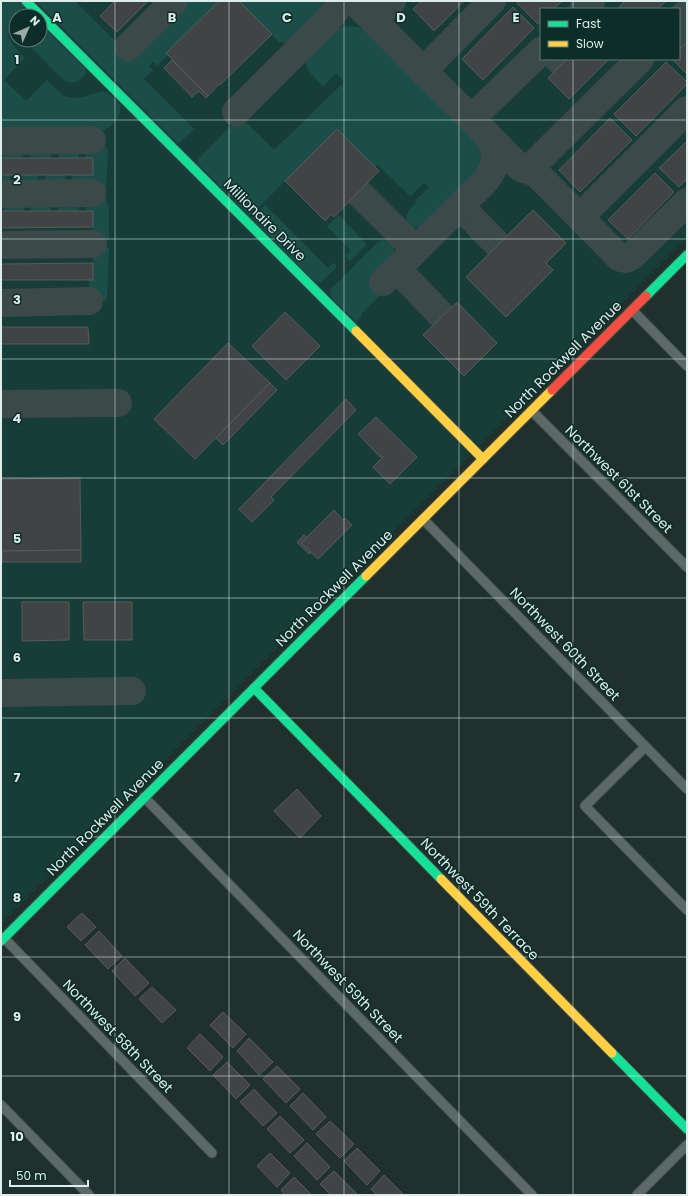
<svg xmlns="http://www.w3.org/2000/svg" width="688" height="1196" font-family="Poppins,sans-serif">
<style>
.built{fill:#163d37;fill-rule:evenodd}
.green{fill:#1b4e48}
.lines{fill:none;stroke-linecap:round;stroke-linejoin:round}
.taxiway{stroke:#3b4a48;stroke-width:28}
.building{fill:#414445;stroke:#585a5b}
.street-casing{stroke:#3f4e4c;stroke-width:11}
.fast-casing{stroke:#3f4e4c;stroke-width:11}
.slow-casing{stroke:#3f4e4c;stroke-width:11}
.jam-casing{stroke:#3f4e4c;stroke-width:11}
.street{stroke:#5c6966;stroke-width:9}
.fast{stroke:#16e098;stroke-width:9}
.slow{stroke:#ffcf43;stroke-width:9}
.jam{stroke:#f24e42;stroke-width:9}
.grid{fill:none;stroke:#dcedea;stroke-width:1;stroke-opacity:0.55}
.labels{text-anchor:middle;stroke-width:3;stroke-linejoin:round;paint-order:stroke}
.street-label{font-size:14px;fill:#dcedea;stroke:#0d2d28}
.grid-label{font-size:13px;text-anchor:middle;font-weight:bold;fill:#dcedea;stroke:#0d2d28;stroke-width:3;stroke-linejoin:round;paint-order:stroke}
</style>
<rect width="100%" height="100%" fill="#1f302d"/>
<path class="built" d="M1 1H687V238L1 924ZM541 9H679V59H541ZM16 16H40V40H16Z"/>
<g class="green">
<path d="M1 1H18L25 8C19 10 16 13 12 17 0 34 14 47 25 58L4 80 26 101 47 80C52 85 57 91 63 95 70 99 83 98 90 95 95 94 100 90 105 92 110 93 114 98 117 101 126 111 115 124 106 129 99 132 92 133 85 135H1Z"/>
<polygon points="36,1 75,1 130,56 184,1 219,1 166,53 168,55 157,66 153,62 149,66 153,70 144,79 194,129 178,144"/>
<path d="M239 1H323C321 17 304 28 294 38 289 42 283 45 277 40Z"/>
<path d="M40 24 86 69V74C75 85 71 86 59 76L30 46 28 40H40Z"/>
<path d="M350 26 359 27 363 30 365 29 475 139 474 140C483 149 482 162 476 173L422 227 412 228 407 223C405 213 410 209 416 203L415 201 429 187 424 183 410 196 378 165 375 167 337 129 250 216 200 166 198 163 199 158 237 120 242 119 244 120 274 150 344 82 336 73 323 87 307 69 306 63 307 59 335 30 343 27Z"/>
<path d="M92 145C98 145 105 143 108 150L106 190 103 191H92V187H76L73 183 72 175 86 158V151L92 146Z"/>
<polygon points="46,146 51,151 51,158 31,158 31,151 35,147"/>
<polygon points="7,147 19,147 23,151 23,158 3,158 3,151"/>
<polygon points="62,147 75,147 79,151 79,158 59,158 59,151"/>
<polygon points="1,175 10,175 10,183 6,187 1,188"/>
<polygon points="18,175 38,175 38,183 33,187 21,187 17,182"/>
<polygon points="45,175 65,175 65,183 61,187 48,187 45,182"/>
<polygon points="63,198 74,198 79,203 79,211 58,211 58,203"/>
<polygon points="93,198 106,198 107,205 109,205 109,238 108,241 105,242 93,242 93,211 86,211 86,203"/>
<polygon points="8,199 19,199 23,203 24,211 4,211 3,204"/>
<path d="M35 199C48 199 51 197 51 211H31V203Z"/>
<polygon points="265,205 328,268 333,263 336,265 336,268 321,282 319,282 314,281 252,218"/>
<polygon points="339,215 366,244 366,245 350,261 345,256 350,250 327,226"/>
<path d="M383 240C390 240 394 244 394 251L393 255 375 274 389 287 361 314V317L356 322 332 298 330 294 331 289 378 242Z"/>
<polygon points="93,248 109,248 107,299 105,301 89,301 89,280 93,280"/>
</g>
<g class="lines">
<g class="taxiway">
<polyline points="354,1 515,163 521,168 536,173 620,258 626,259 632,256 687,202"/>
<polyline points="583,9 591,1"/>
<polyline points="373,20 392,1"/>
<polyline points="679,20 687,12"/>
<polyline points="679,37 685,43"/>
<polyline points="128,47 174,1"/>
<polyline points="558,59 563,63"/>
<polyline points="423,71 492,1"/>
<polyline points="461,108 469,114 477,113 541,51"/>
<polyline points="236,112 329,19 336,10 339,1"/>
<polyline points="1,141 92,140"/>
<polyline points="525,169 528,169 532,166 640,59"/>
<polyline points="358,192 416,250"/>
<polyline points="1,194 92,193"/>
<polyline points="460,206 498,245"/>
<polyline points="576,213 582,213 587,210 687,110"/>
<polyline points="1,245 93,244"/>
<polyline points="397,269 442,316"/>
<path d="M383 282C410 256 437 229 463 203 473 192 488 182 493 168 497 156 493 143 486 133"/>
<polyline points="1,303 89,301"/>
<polyline points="1,404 118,403"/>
<polyline points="1,693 132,691"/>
</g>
</g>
<g class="building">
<polygon points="115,1 148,1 117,32 100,16"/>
<polygon points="219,1 239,1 272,34 220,85 219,84 208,96 166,53"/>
<polygon points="422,1 464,1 434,31 413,9"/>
<polygon points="519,1 562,1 554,9 541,9 541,22 538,24 517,3"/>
<polygon points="625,1 666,1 658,9 621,9 619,7"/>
<polygon points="513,7 534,28 483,80 462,59"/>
<polygon points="687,42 687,74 672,59 679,59 679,50"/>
<polygon points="567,59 609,59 569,99 548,78"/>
<polygon points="172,60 208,96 206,98 199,91 192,97 164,68"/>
<polygon points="666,62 687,82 687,84 636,136 614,114"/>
<polygon points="610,118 632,140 580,192 559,170"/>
<polygon points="337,129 379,171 334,217 331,214 325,221 285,181"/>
<polygon points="687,141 687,179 679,187 659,168"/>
<rect x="1" y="158" width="92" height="17"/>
<polygon points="655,173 674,192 628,239 608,220"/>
<polygon points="533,210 566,243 546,263 553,270 506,317 466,277"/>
<polygon points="1,211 93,211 93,227 1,228"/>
<polygon points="93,263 93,280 1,280 1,264"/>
<polygon points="457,302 497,343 464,376 423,335"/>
<polygon points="285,312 320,346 286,380 252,346"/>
<polygon points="1,327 88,327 89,344 1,344"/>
<polygon points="228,343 270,383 195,459 154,419"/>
<polygon points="270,383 277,390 223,445 216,438"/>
<polygon points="346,399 356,410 271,497 274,500 252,522 239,509"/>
<polygon points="376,417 417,457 390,484 373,467 383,457 382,456 380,457 358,434"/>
<polygon points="80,478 81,550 1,551 1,479"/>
<polygon points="334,510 343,520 345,518 352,525 318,559 301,543"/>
<polygon points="304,535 307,538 301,543 311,552 309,554 297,542"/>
<polygon points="81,550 81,562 2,562 2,551"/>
<polygon points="22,602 69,602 69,640 22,641"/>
<polygon points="83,602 132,602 132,640 84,640"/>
<polygon points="297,789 321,816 300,838 274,811"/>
<polygon points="82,913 96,927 81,941 67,927"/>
<polygon points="99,931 122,956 108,969 85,945"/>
<polygon points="125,958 149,983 135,996 112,971"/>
<polygon points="152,987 176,1010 162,1023 139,999"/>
<polygon points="223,1012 246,1034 233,1048 210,1025"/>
<polygon points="200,1034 223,1057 210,1071 187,1048"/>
<polygon points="249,1038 273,1062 259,1075 237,1051"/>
<polygon points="227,1062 250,1085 236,1099 213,1075"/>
<polygon points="277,1066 300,1089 286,1103 263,1079"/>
<polygon points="254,1089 277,1113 263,1126 240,1102"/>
<polygon points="303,1093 326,1117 313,1130 290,1106"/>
<polygon points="280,1116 304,1140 290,1153 267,1129"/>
<polygon points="330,1121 354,1144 340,1158 316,1134"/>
<polygon points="307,1143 330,1167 317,1180 294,1156"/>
<polygon points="357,1148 380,1171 367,1185 344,1161"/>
<polygon points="270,1153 290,1173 277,1187 257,1166"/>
<polygon points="334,1171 357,1194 357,1195 331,1195 320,1184"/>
<polygon points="384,1175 404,1195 377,1195 371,1189"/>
<polygon points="294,1177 312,1195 285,1195 281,1190"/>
</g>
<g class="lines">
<g class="street-casing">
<g id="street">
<polyline points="632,310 687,366"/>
<polyline points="532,411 687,567"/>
<polyline points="423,519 687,789"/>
<polyline points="645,747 585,806 687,910"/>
<polyline points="144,797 532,1195"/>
<polyline points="4,938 212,1153"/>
<polyline points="1,1105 89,1195"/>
<polyline points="637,1195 687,1145"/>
</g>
</g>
<g class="fast-casing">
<g id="fast">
<polyline points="26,1 356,331"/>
<polyline points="646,296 687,255"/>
<polyline points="254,688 441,879"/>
<polyline points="1,941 366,576"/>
<polyline points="612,1053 687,1129"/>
</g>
</g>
<g class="slow-casing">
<g id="slow">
<polyline points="356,331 483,459"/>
<polyline points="366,576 552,390"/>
<polyline points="441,879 612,1053"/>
</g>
</g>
<g class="jam-casing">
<polyline id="jam" points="552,390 646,296"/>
</g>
<use href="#street" class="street"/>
<use href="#fast" class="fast"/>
<use href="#slow" class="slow"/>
<use href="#jam" class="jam"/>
</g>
<path class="grid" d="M115 1V1195M229 1V1195M344 1V1195M459 1V1195M573 1V9M573 59V1195M1 120H687M1 239H687M1 359H687M1 478H687M1 598H687M1 718H687M1 837H687M1 957H687M1 1076H687"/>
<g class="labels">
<g class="street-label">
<text transform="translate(265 220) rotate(45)" y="5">Millionaire Drive</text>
<text transform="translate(563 359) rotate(-45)" y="5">North Rockwell Avenue</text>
<text transform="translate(619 479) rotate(45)" y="5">Northwest 61st Street</text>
<text transform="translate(334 588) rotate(-45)" y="5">North Rockwell Avenue</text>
<text transform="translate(565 644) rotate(46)" y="5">Northwest 60th Street</text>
<text transform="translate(105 817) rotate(-45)" y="5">North Rockwell Avenue</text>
<text transform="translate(480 899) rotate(46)" y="5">Northwest 59th Terrace</text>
<text transform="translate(348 986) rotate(46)" y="5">Northwest 59th Street</text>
<text transform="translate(118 1036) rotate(46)" y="5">Northwest 58th Street</text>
</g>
</g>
<g class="grid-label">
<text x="57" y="22">A</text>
<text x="172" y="22">B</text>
<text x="287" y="22">C</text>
<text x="401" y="22">D</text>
<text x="516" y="22">E</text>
<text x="17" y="64">1</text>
<text x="17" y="184">2</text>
<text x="17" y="304">3</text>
<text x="17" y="423">4</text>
<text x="17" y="543">5</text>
<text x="17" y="662">6</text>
<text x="17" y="782">7</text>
<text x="17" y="902">8</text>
<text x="17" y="1021">9</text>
<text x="17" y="1141">10</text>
</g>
<rect width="688" height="1196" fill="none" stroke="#dcedea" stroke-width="4"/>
<rect x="540" y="8" width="140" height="52" fill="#0d2d28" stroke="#607a76"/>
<rect x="548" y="21" width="20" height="6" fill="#16e098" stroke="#607a76"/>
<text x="576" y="28" font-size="12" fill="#dcedea">Fast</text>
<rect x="548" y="41" width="20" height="6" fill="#ffcf43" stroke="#607a76"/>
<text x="576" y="48" font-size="12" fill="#dcedea">Slow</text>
<g transform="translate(28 28) rotate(45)"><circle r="19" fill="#0d2d28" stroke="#607a76"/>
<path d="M0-3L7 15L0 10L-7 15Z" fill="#9aaba8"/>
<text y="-6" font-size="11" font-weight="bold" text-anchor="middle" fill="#dcedea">N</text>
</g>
<path d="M10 1180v6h78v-6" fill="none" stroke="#dcedea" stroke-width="2"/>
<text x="16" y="1180" font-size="12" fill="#dcedea" stroke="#0d2d28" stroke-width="3" paint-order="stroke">50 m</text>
</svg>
